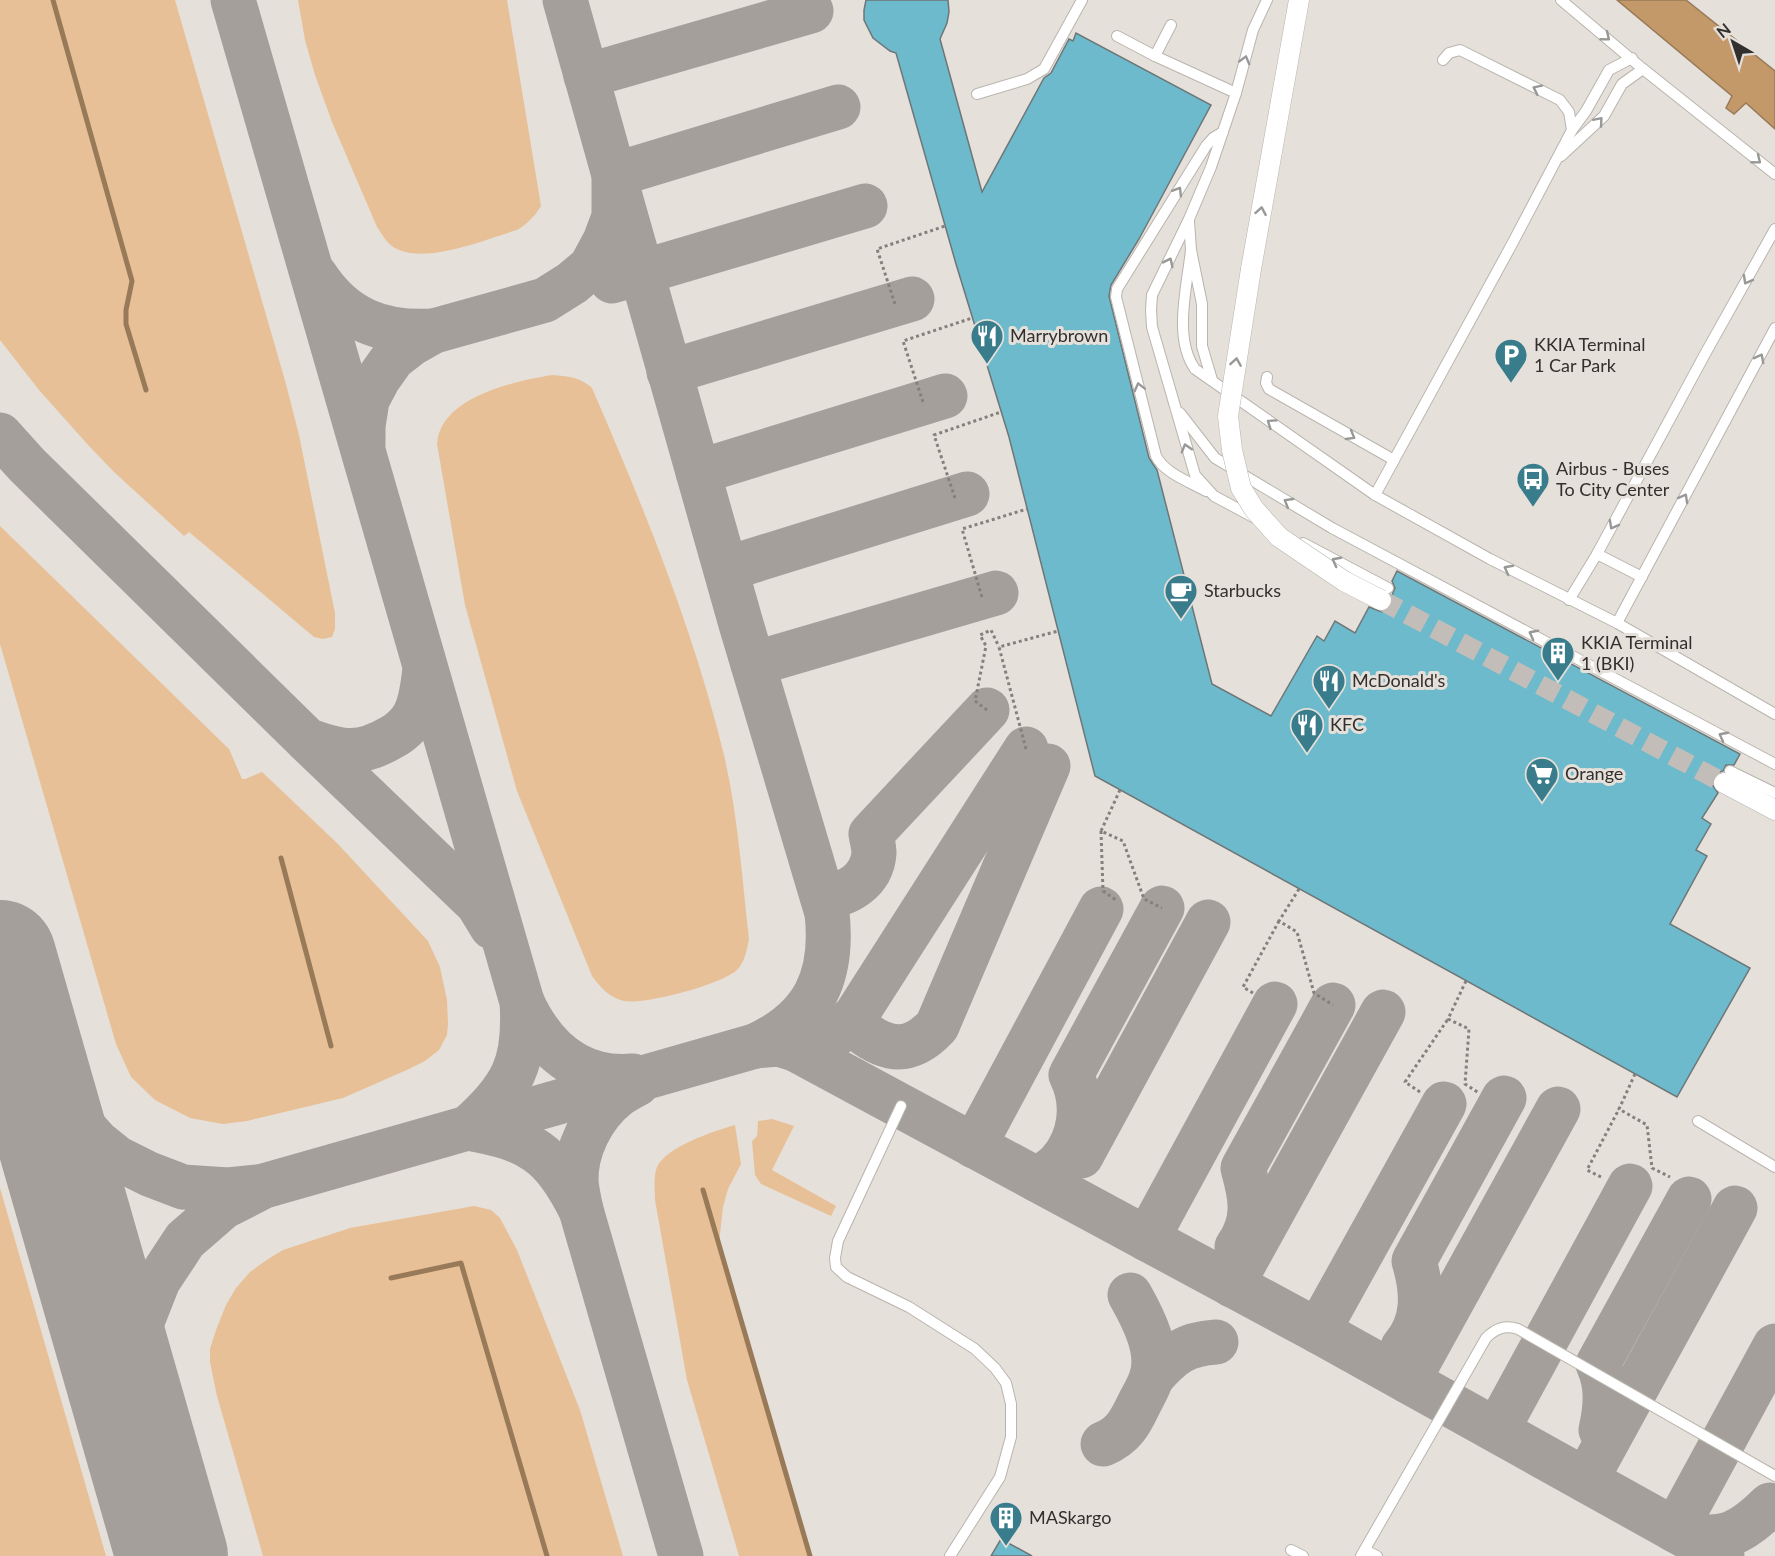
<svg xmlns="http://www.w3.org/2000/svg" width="1775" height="1556" font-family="Lato,sans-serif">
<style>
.green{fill:#e7c097}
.water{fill:#c3996a;stroke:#987a58;stroke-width:1.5}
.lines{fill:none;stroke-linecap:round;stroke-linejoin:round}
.stream{stroke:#987a58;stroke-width:5}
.taxiway{stroke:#a49f9a;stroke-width:45}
.runway{stroke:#a49f9a;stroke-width:112}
.building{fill:#6cbacb;stroke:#6e7678;stroke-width:1.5}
.street-tunnel{stroke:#c2bdb8;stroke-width:20;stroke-dasharray:20 10;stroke-linecap:butt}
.lane-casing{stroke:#b9b4ae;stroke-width:12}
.street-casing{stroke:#b9b4ae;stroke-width:21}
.path{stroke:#84807c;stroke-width:3;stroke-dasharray:3 3;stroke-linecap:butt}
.lane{stroke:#fff;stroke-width:10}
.street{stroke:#fff;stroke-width:20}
.street-bridge-casing{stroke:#b9b4ae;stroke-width:21;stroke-linecap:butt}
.street-bridge{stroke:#fff;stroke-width:20}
.oneway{stroke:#989896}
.labels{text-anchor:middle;stroke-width:6;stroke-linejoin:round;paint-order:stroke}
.poi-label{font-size:18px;fill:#32302e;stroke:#e6e0da;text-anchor:start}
</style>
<rect width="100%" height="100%" fill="#e6e0da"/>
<g class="green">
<polygon points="0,0 175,0 286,384 299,435 335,613 335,629 332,637 323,639 314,637 189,532 184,536 114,472 89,446 39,390 0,340"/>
<path d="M298 0H507L541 206C535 216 527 224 517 230 486 239 425 265 395 248 387 244 382 234 377 227L332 122 315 75 305 40Z"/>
<path d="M552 375C568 376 580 377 592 388 644 508 693 628 724 755 738 815 742 878 749 939 747 949 745 961 738 969 724 984 645 1005 624 1001 610 998 601 988 592 976L517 791 465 605 437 444C440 397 515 381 552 375Z"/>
<polygon points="0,526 229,749 242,779 245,779 262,772 337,843 428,941 440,967 447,1000 448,1024 447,1035 439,1050 425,1061 409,1069 343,1098 247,1121 223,1124 190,1118 155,1100 131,1077 116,1044 0,644"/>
<polygon points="772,1119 794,1126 772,1170 836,1206 831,1216 761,1184 755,1175 752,1141 757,1136 758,1121"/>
<path d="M735 1125 741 1164 728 1189 723 1207 719 1243 810 1556H739L687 1380 655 1200C655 1190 653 1177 657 1167 666 1147 714 1131 735 1125Z"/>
<polygon points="0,1188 106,1556 0,1556"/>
<polygon points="474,1206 491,1210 500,1218 517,1250 580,1410 623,1556 263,1556 217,1396 210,1362 210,1349 216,1330 226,1305 236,1288 250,1272 268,1259 283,1250 350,1228"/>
</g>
<polygon class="water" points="1617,0 1686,0 1775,71 1775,129 1746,103 1734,114 1726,108 1732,96"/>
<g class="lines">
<g class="stream">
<polyline points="53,0 132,281 126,310 126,324 146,390"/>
<polyline points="281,858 331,1046"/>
<polyline points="703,1190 810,1556"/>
<polyline points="391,1278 461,1263 547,1556"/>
</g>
<g class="taxiway">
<path d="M233 0 522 1002C526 1063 513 1088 468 1128"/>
<polyline points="586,76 811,11"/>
<path d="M315 275C344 320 382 334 434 331"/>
<polyline points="612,281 865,206"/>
<polyline points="669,372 912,299"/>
<path d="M0 435 27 465 307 740C341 753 360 756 392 737 400 733 411 723 415 714 422 700 423 684 425 669"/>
<polyline points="363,444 363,426 367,400 378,379 393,358 411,344 434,331 545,300 572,283 591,267 605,241 614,217 614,175 565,0"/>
<polyline points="698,472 945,396"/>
<polyline points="726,569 967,494"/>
<polyline points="753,664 996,593"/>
<polyline points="307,740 478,904 492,927"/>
<path d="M822 895C847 897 872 880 874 853 874 847 872 840 871 834L987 710"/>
<path d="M522 1002C543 1048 579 1081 633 1076"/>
<path d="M860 1030C889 1053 912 1053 937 1026L1048 766"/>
<polyline points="755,1046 778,1044 795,1049 1318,1331 1722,1556"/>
<path d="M795 1049C825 1046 835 1037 856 1015L1026 749"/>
<polyline points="36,1083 71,1113 97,1142 117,1158 149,1174 183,1187 228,1190 258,1187"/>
<path d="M468 1128C531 1139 552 1153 581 1210L681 1556"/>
<polyline points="974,1146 1101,909"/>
<polyline points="1081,1156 1208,922"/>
<path d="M1038 1180C1045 1174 1054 1169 1060 1162 1081 1138 1085 1103 1071 1075L1162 908"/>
<path d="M581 1210C579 1201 577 1191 576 1182 575 1150 592 1116 617 1096 623 1091 630 1088 637 1084"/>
<polyline points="1147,1239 1275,1004"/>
<path d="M1237 1247C1256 1220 1251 1197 1243 1168L1333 1005"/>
<polyline points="1232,1285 1383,1012"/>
<polyline points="1318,1331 1444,1104"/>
<path d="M1403 1347C1425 1322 1423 1291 1414 1261L1504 1098"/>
<path d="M121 1375 158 1281 185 1240 223 1207 264 1186 755 1046C814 1019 834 977 827 913L741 624 614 175 838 107"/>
<path d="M1152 1377C1172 1354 1185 1344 1216 1342"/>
<polyline points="1408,1381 1558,1109"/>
<polyline points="1497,1430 1630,1186"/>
<path d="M1601 1430C1606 1407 1608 1386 1598 1364L1689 1199"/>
<path d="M1103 1444C1123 1436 1130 1423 1139 1404 1143 1396 1148 1388 1151 1379 1161 1352 1143 1318 1130 1295"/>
<polyline points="1586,1480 1735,1208"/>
<polyline points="1675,1530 1775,1346"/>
<path d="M1682 1533C1722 1544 1742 1533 1770 1505"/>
</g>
<polyline class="runway" points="0,956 172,1556"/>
</g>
<g class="building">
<polygon points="866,0 948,0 949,12 947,23 940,39 982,192 1044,78 1051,73 1069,39 1073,41 1076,33 1211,105 1139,239 1111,285 1109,296 1149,458 1157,470 1212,684 1271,716 1317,636 1324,641 1335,621 1355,633 1369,607 1382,612 1391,606 1393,600 1392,595 1395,588 1392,581 1397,571 1740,754 1734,765 1726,765 1723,771 1717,773 1713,778 1712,784 1718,793 1702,818 1711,824 1696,850 1707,856 1670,924 1750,968 1677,1097 1095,776 1009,437 956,264 896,53 890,51 873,38 864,20 864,10"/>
<polygon points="1001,1539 1032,1556 991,1556"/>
</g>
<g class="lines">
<polyline class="street-tunnel" points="1381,600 1724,783"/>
<g class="lane-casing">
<g id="lane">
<polyline points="1561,0 1643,69 1775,174"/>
<polyline points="1171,25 1155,56 1236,93"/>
<polyline points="1117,36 1155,56"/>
<polyline points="1443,60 1449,53 1460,50 1560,100 1569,112 1572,130"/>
<polyline points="977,94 1027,79 1044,69 1082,0"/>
<polyline points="1561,156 1604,116 1622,84 1643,69"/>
<polyline points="1189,221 1191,250 1202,304 1202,346 1212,380"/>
<path d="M1191 250C1187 287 1173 338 1195 369L1375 495 1490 559 1617 623 1775 714"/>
<polyline points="1267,377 1266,383 1269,389 1394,460"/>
<polyline points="1180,413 1215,458 1332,528 1775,764"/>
<path d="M1206 491C1190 482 1164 473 1156 456L1116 297 1117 289 1206 146 1213 138 1223 132"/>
<polyline points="1375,495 1512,244 1572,130 1586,111 1609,70 1632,58"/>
<polyline points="1255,518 1214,496 1195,475 1152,327 1151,310 1152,295 1189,219 1211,167 1236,93 1253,30 1267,0"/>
<polyline points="1303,543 1388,588"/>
<polyline points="1597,554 1642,577"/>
<polyline points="1569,600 1597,554 1705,354 1775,229"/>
<polyline points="1617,623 1775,328"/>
<polyline points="1730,771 1775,793"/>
<polyline points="901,1106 838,1241 835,1258 836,1267 847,1277 909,1307 975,1349 995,1368 1006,1383 1011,1404 1011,1437 1000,1477 950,1556"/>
<polyline points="1698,1121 1775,1167"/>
<polyline points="1291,1550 1303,1556"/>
<polyline points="1365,1550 1377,1556"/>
<path d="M1361 1556 1486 1338C1496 1328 1505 1325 1518 1329L1775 1476"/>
</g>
</g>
<g class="street-casing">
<g id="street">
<polyline points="1251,269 1299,0"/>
<polyline points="1724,783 1775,810"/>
</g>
</g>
<g class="path">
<polyline points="895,304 877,249 945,226"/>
<polyline points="923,402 903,341 972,318"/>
<polyline points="955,498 934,435 1001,412"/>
<polyline points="982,597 962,529 1027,509"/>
<polyline points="987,710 975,701 986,646 980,635 991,630 999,647"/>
<polyline points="1026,749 999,647 1058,631"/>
<polyline points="1120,790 1101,831 1123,841 1144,899 1162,908"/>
<polyline points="1101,831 1103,891 1116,900"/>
<polyline points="1299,889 1279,921 1297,932 1314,993 1333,1005"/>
<polyline points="1466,981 1448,1019 1469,1029 1465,1084 1479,1093"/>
<polyline points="1253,993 1243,987 1279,921"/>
<polyline points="1635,1074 1619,1109 1647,1125 1652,1168 1670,1177"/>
<polyline points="1420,1092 1405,1082 1448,1019"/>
<polyline points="1601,1177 1587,1170 1619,1109"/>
</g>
<use href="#lane" class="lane"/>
<use href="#street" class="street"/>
<g class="street-bridge-casing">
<polyline id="street-bridge" points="1251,269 1228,416 1232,450 1241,488 1254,509 1279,537 1344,581 1381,600"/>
</g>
<use href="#street-bridge" class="street-bridge"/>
</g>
<defs><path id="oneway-chevron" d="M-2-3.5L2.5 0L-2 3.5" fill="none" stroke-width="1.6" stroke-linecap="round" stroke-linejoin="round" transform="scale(1.5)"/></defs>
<g class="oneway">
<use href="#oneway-chevron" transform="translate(1606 37) rotate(39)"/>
<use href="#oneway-chevron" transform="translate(1245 60) rotate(-75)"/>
<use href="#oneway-chevron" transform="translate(1537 89) rotate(-154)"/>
<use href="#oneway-chevron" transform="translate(1599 121) rotate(-49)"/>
<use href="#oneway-chevron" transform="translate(1757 160) rotate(39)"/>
<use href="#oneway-chevron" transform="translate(1178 191) rotate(-58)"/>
<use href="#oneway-chevron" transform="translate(1261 211) rotate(-80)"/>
<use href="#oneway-chevron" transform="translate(1169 262) rotate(-64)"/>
<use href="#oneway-chevron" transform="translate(1747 280) rotate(119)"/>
<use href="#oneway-chevron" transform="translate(1760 358) rotate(-62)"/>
<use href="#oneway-chevron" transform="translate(1236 362) rotate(-81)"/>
<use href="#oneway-chevron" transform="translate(1139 387) rotate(-104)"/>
<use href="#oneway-chevron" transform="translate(1271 423) rotate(-145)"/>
<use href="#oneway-chevron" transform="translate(1351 436) rotate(30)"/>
<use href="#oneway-chevron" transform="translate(1186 448) rotate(-107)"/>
<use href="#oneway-chevron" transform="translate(1684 498) rotate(-61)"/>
<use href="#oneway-chevron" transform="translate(1288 502) rotate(-149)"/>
<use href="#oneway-chevron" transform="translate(1613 525) rotate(119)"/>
<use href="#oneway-chevron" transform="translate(1336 561) rotate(-152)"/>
<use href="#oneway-chevron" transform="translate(1508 569) rotate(-152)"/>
<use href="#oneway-chevron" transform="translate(1533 634) rotate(-152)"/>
<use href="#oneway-chevron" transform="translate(1723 736) rotate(-152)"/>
</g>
<defs>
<g id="restaurant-pin" transform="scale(1.725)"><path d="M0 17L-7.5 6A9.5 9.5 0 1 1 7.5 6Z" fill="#397d8c" stroke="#e6e0da"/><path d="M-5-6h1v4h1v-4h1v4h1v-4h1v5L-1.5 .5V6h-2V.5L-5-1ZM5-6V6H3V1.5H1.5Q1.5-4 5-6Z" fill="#fff"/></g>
<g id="parking-pin" transform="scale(1.725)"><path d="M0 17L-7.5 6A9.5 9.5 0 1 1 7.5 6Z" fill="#397d8c" stroke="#e6e0da"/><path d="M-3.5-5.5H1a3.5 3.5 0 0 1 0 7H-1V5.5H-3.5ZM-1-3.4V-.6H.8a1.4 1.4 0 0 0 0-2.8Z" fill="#fff"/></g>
<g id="bus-pin" transform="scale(1.725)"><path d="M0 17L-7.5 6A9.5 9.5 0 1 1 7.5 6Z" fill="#397d8c" stroke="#e6e0da"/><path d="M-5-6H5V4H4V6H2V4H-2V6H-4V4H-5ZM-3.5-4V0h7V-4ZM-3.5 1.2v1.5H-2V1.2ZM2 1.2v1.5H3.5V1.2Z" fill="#fff"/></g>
<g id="cafe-pin" transform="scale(1.725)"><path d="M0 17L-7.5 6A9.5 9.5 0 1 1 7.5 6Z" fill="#397d8c" stroke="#e6e0da"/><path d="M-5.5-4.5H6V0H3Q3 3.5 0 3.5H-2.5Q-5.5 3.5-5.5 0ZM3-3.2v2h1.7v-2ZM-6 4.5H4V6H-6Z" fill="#fff"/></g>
<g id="building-pin" transform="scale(1.725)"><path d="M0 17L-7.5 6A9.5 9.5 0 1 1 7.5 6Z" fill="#397d8c" stroke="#e6e0da"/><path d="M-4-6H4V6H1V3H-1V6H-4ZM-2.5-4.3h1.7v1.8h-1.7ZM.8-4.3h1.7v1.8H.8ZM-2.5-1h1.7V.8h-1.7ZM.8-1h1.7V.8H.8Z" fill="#fff"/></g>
<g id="supermarket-pin" transform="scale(1.725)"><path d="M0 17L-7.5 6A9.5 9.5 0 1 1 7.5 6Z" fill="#397d8c" stroke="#e6e0da"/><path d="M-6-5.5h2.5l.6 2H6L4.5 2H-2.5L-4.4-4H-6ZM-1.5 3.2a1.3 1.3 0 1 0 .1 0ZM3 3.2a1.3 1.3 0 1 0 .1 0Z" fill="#fff"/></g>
</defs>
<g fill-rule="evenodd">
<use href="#restaurant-pin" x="987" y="336"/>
<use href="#parking-pin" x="1511" y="355"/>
<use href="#bus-pin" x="1533" y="479"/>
<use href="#cafe-pin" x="1181" y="591"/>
<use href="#building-pin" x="1558" y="653"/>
<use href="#restaurant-pin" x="1329" y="681"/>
<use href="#restaurant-pin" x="1307" y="725"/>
<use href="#supermarket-pin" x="1542" y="774"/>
<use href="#building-pin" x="1006" y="1518"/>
</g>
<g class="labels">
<g class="poi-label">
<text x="1010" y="342">Marrybrown</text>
<text x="1534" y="351">KKIA Terminal<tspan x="1534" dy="21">1 Car Park</tspan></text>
<text x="1556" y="475">Airbus - Buses<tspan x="1556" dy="21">To City Center</tspan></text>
<text x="1204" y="597">Starbucks</text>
<text x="1581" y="649">KKIA Terminal<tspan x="1581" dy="21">1 (BKI)</tspan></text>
<text x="1352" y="687">McDonald's</text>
<text x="1330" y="731">KFC</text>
<text x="1565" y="780">Orange</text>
<text x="1029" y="1524">MASkargo</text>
</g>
</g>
<g transform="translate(1733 42) rotate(321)" stroke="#e6e0da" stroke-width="4.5" paint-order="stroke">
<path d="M0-4.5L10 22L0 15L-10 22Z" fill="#32302e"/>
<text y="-9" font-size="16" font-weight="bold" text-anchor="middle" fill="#32302e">N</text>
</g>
</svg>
